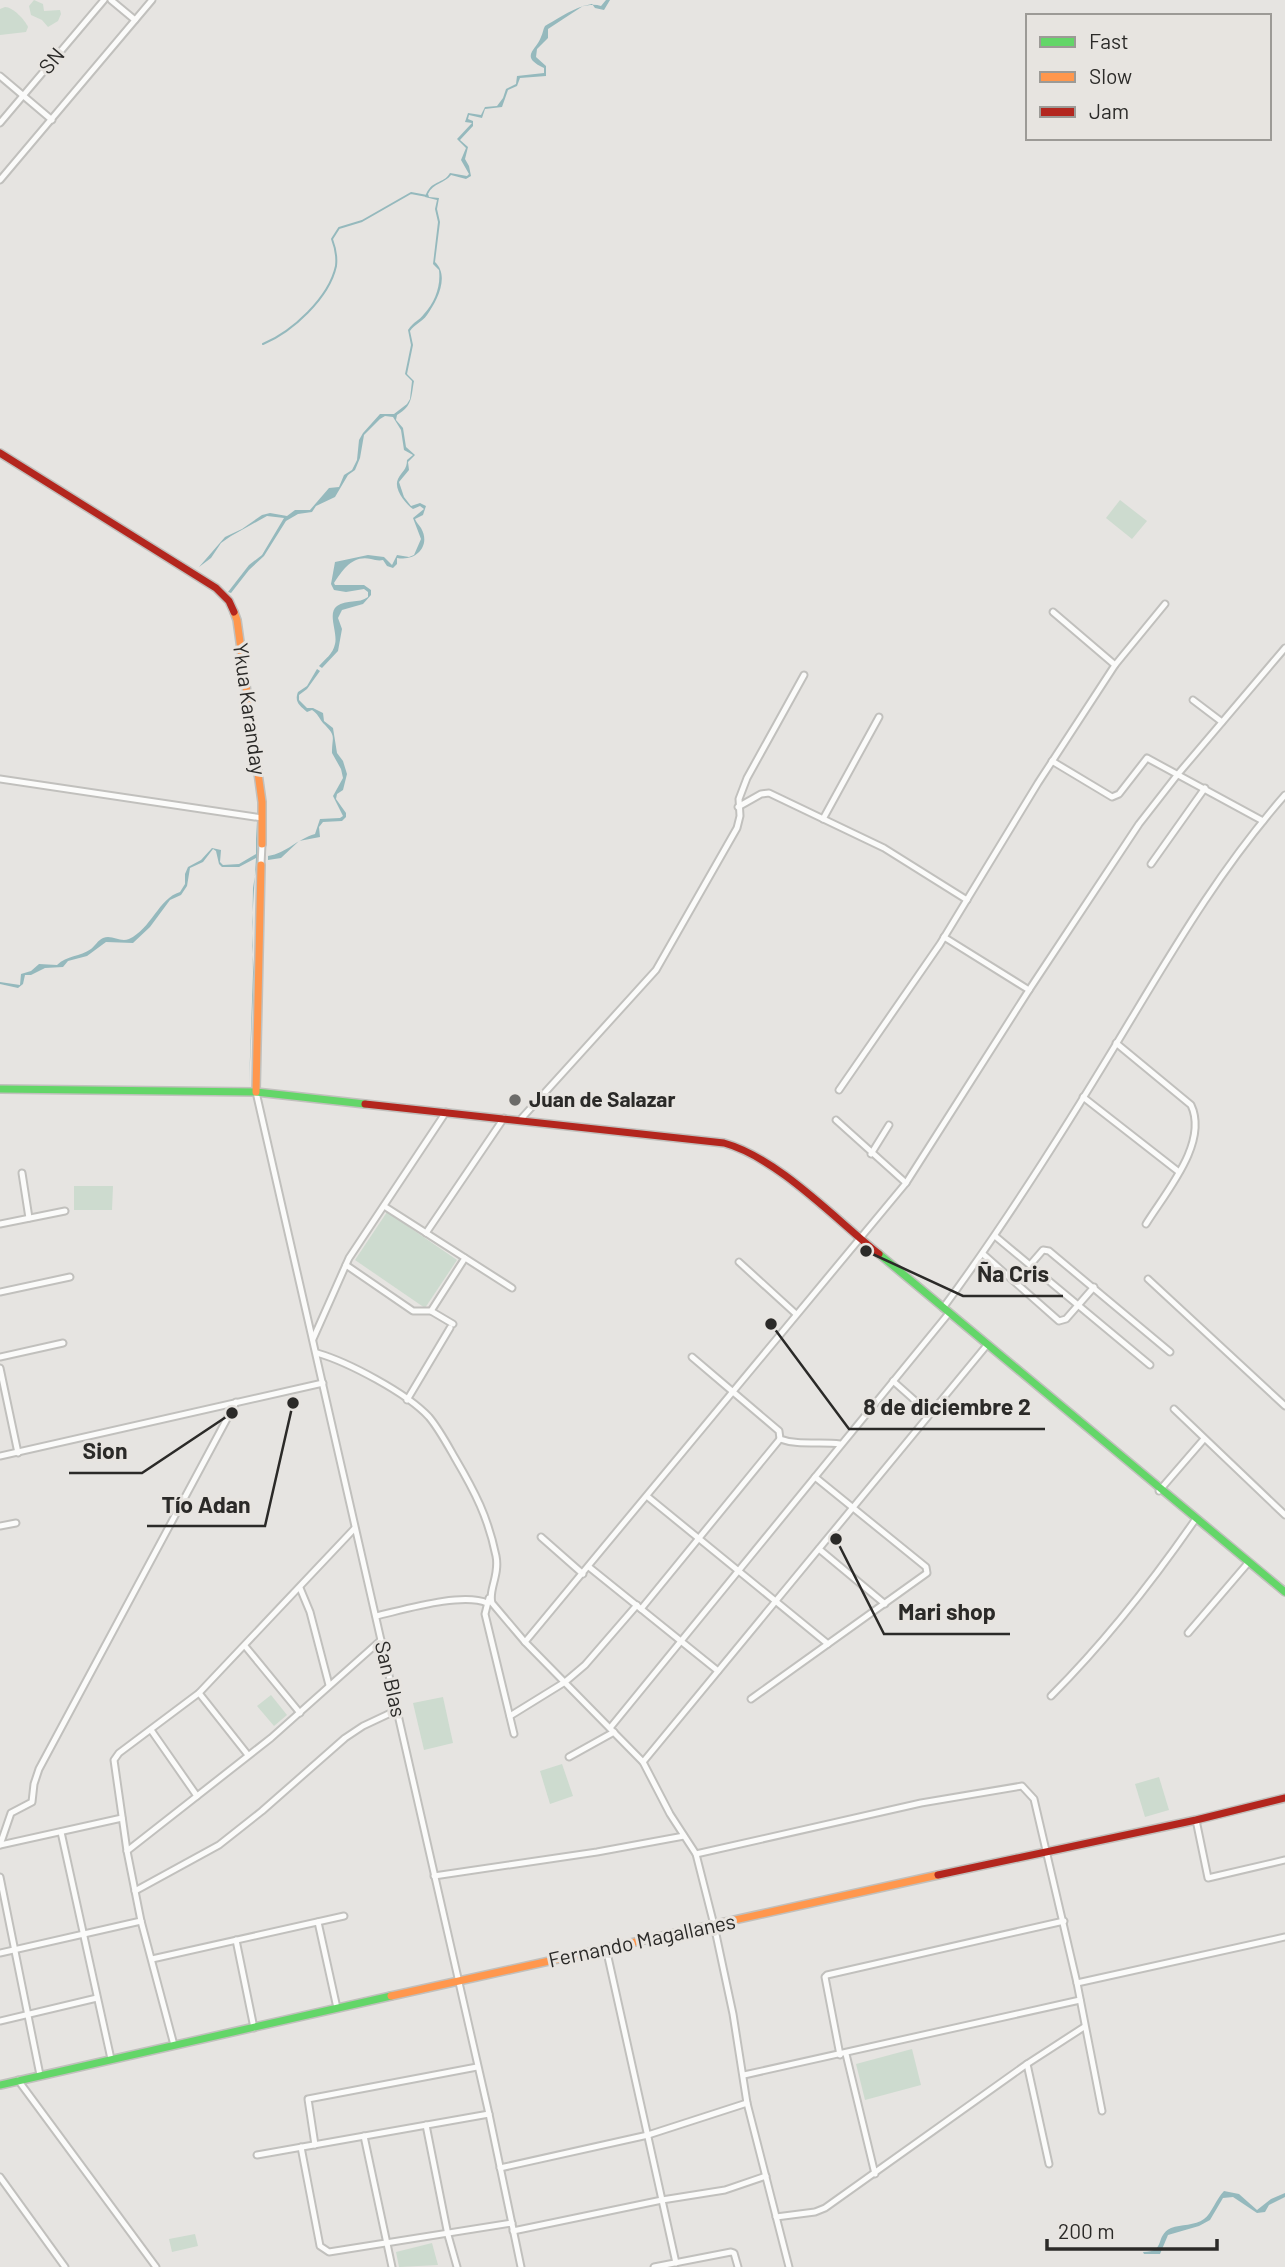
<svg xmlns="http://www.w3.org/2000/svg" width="1285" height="2267" font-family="Barlow,sans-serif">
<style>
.green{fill:#cddbcf}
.water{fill:#95b9bd}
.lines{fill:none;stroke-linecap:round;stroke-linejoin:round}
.stream{stroke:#95b9bd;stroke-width:2}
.street-casing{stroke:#c1c0bd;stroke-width:9}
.fast-casing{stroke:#c1c0bd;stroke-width:10}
.slow-casing{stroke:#c1c0bd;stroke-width:10}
.jam-casing{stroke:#c1c0bd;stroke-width:10}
.street{stroke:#fbfbfa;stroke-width:5}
.fast{stroke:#63d668;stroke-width:7}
.slow{stroke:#ff974d;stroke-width:7}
.jam{stroke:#b3261e;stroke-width:7}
.poi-dot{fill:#6c6b69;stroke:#e7e4e0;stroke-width:2.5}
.labels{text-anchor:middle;stroke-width:6;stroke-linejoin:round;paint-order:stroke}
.street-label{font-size:21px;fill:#2b2a28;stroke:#e7e4e0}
.poi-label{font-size:21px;font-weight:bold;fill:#2b2a28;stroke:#e7e4e0;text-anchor:start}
.leader{fill:none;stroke:#2b2a28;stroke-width:2.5}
.callout-dot{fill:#2b2a28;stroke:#e7e4e0;stroke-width:2.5}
.callout-label{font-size:23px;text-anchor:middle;font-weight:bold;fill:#2b2a28;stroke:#e7e4e0;stroke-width:6;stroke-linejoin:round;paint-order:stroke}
</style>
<rect width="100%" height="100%" fill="#e6e4e1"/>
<g class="green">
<polygon points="34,0 43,4 44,11 60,10 61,14 58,21 48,27 42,20 31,15 29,6"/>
<path d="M5 7C13 7 25 20 28 27L26 32 0 35V9Z"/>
<polygon points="1120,500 1147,521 1132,539 1106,518"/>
<polygon points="74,1186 113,1186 112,1210 74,1210"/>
<polygon points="387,1212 457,1260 425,1308 355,1260"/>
<polygon points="271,1695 287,1715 274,1726 257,1706"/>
<polygon points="443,1697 453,1743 424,1750 413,1703"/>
<polygon points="562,1764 573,1796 550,1804 540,1771"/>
<polygon points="1159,1777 1169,1810 1145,1817 1135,1784"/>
<polygon points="912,2049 921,2085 865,2100 856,2064"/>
<polygon points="195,2234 198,2246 172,2252 169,2239"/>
<polygon points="432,2243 438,2265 399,2267 396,2252"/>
</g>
<g class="water">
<path d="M606 0H610L604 10 595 8 592 4 583 6 548 29V38L537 49 536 57 546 66V76L520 78 517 86 508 90 502 107 485 109 482 118 469 115 468 119 473 121V126L460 140 468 147 465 159 469 166 471 176 466 179 451 175C445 183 433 183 428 194L429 197 439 198 437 209 440 222 435 262C450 276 437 301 427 315 422 322 415 324 410 331L413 345 407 374 414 381C411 396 413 406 397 415L396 420 403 428 406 447 415 455 408 462 409 470 399 482 404 497 411 506 420 503 426 506 423 515 415 519C416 522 419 525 421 528 431 545 417 562 397 558V564L393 568 387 566 383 560C379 561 375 560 371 559 352 555 343 570 334 583L335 585H364L371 590V595L363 604 342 610 338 618 342 629 338 651 322 668 319 666C325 659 333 654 335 644 338 633 327 613 337 606 346 599 359 604 368 597V592L364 589 346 592 334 590 331 584 335 562 368 555 384 557 392 565 397 555 409 557 414 555 421 539 413 518 424 509 420 506 413 509C406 504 393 489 398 479 402 471 407 470 407 460L413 455 404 450 401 430 393 417 385 416 380 419 364 435 360 458 355 470 348 475 335 497 316 506 312 512 298 514 286 521 264 556 249 570 231 593 228 592 249 565 262 555 284 518 267 516 231 536 221 543 211 558 199 567 225 537 242 529 262 515 270 513 287 516 295 510H310L329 488 339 487 344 475 352 470 357 460 359 440 363 433 380 414H394L407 404 410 399 412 381 405 374 411 345 408 330C414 321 419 321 424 314 435 302 441 286 439 270L433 264 438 222 435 209 437 200 425 197C431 179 443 185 450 173L467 176 469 174 461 160 466 148 457 139 472 123 465 122 468 113 481 115 485 107 497 106 503 98 506 89 516 84 517 76 544 73V68C519 56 536 51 541 37 543 33 543 29 545 26 560 18 583 0 601 6Z"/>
<path d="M317 669 320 671 307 689 299 695V700L307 708H313L323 713 324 721 333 728 337 753 343 761 347 774 343 790 337 794 336 799 346 813V817L342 821 323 822 319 827 320 837 299 841 281 858 268 860V856C287 853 297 839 315 834L320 819 340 818 343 816 333 796 343 778 341 769 332 753C332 735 337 737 323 723 319 718 318 714 312 710L307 712C300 706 294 702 298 692L307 686Z"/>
<path d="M256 821 258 857 253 888 252 946 254 973 249 1085 253 973 252 922 256 858 239 867H222L219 864 216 851 213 849 203 862 190 868 187 886 181 895 170 900 150 927 133 943 106 942 87 956 68 961 63 967 45 968 31 975H25L23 984 18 988 0 984V982L20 985 21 974 31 971 39 964 57 965C67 955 80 957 91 949 95 946 98 940 103 938 112 934 120 943 129 939 151 929 159 898 180 892L185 884V874L188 867 201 860 212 848 221 850 220 862 223 865 239 864 256 854Z"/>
<path d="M1224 2191 1239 2194 1257 2210 1271 2199 1285 2193V2197L1269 2205 1265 2212 1257 2213 1233 2197 1223 2198 1210 2220 1199 2226 1168 2235 1160 2254H1144L1143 2252C1167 2252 1154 2236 1171 2228 1181 2224 1195 2226 1204 2219 1212 2213 1216 2199 1224 2191Z"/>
</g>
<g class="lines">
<path class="stream" d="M263 344C292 332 329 298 336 266 337 258 335 247 332 239L339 228 362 221 411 193 427 196"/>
<g class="street-casing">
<g id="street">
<polyline points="111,0 135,20"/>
<polyline points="0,76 52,120"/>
<polyline points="0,123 104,0"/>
<polyline points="0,180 152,0"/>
<polyline points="1053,612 1115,665"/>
<polyline points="1193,700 1222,722"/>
<polyline points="1052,761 1112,797 1119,794 1147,758 1263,821"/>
<polyline points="0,779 262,818"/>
<polyline points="738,807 761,794 769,793 884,848 967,900"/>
<polyline points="823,819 879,717"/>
<polyline points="1151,864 1205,788"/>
<polyline points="261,865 262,844"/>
<polyline points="944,937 1029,990"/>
<path d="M1116 1043 1191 1105C1209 1143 1165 1193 1146 1224"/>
<polyline points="839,1090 940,944 1038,783 1115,665 1165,604"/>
<polyline points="256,1092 489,2114 521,2267"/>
<polyline points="1083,1097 1179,1172"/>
<polyline points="520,1120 656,970 737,828 740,816 739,799 747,778 804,675"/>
<polyline points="836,1120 906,1183"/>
<polyline points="871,1154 889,1125"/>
<polyline points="22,1173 29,1218"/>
<polyline points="384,1206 512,1288"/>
<polyline points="0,1224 65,1211"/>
<polyline points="426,1233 504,1118"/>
<polyline points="995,1236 1150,1365"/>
<polyline points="983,1254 1059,1321 1066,1319 1094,1287"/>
<polyline points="739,1262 796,1314"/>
<polyline points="346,1265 413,1311 431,1311 453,1324"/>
<polyline points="1030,1265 1043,1250 1049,1251 1170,1352"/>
<polyline points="1148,1279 1285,1406"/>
<polyline points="0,1292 70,1277"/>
<path d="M943 1308C1006 1223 1063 1132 1118 1041 1170 955 1218 871 1285 795"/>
<polyline points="431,1311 465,1258"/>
<polyline points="313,1339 349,1258 446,1112"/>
<path d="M317 1353C348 1362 407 1393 429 1417 439 1429 447 1444 455 1458 475 1492 488 1517 496 1556 500 1575 488 1590 492 1603L525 1642 643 1762 670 1814 696 1854 714 1925 733 2014 747 2103 789 2267"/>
<polyline points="0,1357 63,1343"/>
<path d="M692 1357 779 1431 780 1439C799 1446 820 1441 840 1444"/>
<polyline points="0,1368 18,1453"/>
<polyline points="893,1381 929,1413"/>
<polyline points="407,1400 450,1328"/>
<polyline points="1174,1409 1285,1515"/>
<polyline points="0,1456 323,1383"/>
<polyline points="1159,1491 1204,1439"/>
<polyline points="648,1497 828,1644"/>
<polyline points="0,1526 16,1523"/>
<polyline points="541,1537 583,1574"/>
<polyline points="819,1549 885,1604"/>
<polyline points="589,1567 718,1671"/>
<polyline points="300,1588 310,1612 329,1685"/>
<polyline points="489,1598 485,1614 514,1734"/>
<polyline points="641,1609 780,1439"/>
<path d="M376 1616C403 1610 462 1592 487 1603"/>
<polyline points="1188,1633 1248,1563"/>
<polyline points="525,1642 906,1183 1029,990 1139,824 1178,774 1285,648"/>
<polyline points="245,1646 300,1713"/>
<polyline points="199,1693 248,1755"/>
<path d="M1051 1696C1104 1643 1152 1582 1195 1520"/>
<polyline points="751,1699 927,1573 926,1567 815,1477"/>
<polyline points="510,1716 565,1682 585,1665 637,1605"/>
<polyline points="610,1728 949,1313"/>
<polyline points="151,1730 197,1796"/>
<polyline points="569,1757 614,1732"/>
<polyline points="643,1762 987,1345"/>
<polyline points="1196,1820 1208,1878 1285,1860"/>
<polyline points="61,1832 111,2059"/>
<polyline points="0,1845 11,1813 32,1802 34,1784 39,1769 236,1402"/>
<polyline points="0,1845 122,1818"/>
<polyline points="127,1851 271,1738 381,1640"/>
<polyline points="696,1854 921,1803 1022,1786 1034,1799 1077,1983 1102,2111"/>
<polyline points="434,1876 597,1852 684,1836"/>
<polyline points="0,1877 40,2075"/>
<polyline points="135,1891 219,1845 262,1811 345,1738 363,1726 397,1710"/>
<polyline points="318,1922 337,2008"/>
<polyline points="236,1940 254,2028"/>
<polyline points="606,1948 676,2263"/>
<polyline points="0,1953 141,1921"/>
<polyline points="152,1959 344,1916"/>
<polyline points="1077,1983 1285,1937"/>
<polyline points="0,2021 97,1998"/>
<polyline points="174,2045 141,1921 127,1851 114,1760 119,1753 199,1693 354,1529"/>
<polyline points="846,2054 875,2174"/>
<polyline points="840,2055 825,1977 827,1975 1064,1921"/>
<polyline points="1027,2064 1049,2164"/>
<polyline points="744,2075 1080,2000"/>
<polyline points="18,2080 156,2267"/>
<polyline points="426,2125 448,2235 457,2267"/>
<polyline points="364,2136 392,2267"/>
<polyline points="315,2145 308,2099 477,2067"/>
<polyline points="301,2147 320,2246 329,2252 512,2223"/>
<polyline points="257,2155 489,2114"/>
<polyline points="500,2168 648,2135 747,2103"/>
<polyline points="0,2177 65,2267"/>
<polyline points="776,2217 815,2212 825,2208 1027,2064 1084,2027"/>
<polyline points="513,2231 662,2200 725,2190 766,2176"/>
<polyline points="654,2267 731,2252 734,2253 738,2267"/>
</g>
</g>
<g class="fast-casing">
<g id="fast">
<polyline points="0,1089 256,1092 365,1104"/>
<polyline points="879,1254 1285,1592"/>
<polyline points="0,2085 391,1996"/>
</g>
</g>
<g class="slow-casing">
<g id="slow">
<polyline points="234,612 237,620 262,802 262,844"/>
<polyline points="256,1092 261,865"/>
<polyline points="391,1996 938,1875"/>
</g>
</g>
<g class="jam-casing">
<g id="jam">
<polyline points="0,453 216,588 229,601 234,612"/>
<path d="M365 1104 724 1143C778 1158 835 1219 879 1254"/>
<polyline points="938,1875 1196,1820 1285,1798"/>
</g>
</g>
<use href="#street" class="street"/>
<use href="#fast" class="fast"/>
<use href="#slow" class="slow"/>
<use href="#jam" class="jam"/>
</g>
<circle class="poi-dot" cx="515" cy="1100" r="7"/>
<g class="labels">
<g class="street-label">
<text transform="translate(52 61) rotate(-50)" y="7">SN</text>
<text transform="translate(249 709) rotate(82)" y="7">Ykua Karanday</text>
<text transform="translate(390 1679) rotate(77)" y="7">San Blas</text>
<text transform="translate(642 1941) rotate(-12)" y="7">Fernando Magallanes</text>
</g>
<g class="poi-label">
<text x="529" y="1107">Juan de Salazar</text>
</g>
</g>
<path class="leader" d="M866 1251L963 1296H1063M771 1324L849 1429H1045M232 1413L142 1473H69M293 1403L265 1526H147M836 1539L884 1634H1010"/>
<g class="callout-dot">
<circle cx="866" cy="1251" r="7"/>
<circle cx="771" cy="1324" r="7"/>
<circle cx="232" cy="1413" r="7"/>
<circle cx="293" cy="1403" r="7"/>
<circle cx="836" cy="1539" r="7"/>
</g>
<g class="callout-label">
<text x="1013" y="1282">Ña Cris</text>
<text x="947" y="1415">8 de diciembre 2</text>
<text x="105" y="1459">Sion</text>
<text x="206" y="1513">Tío Adan</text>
<text x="947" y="1620">Mari shop</text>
</g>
<rect x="1026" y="14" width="245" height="126" fill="#e7e4e0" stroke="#9c9a96" stroke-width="2"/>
<rect x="1040" y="37" width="35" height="10" fill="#63d668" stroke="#9c9a96" stroke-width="2"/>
<text x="1089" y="49" font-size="21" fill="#2b2a28">Fast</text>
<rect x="1040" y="72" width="35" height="10" fill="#ff974d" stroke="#9c9a96" stroke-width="2"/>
<text x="1089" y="84" font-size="21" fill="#2b2a28">Slow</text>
<rect x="1040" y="107" width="35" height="10" fill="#b3261e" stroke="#9c9a96" stroke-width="2"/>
<text x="1089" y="119" font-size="21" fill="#2b2a28">Jam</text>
<path d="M1047 2239v10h170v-10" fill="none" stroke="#2b2a28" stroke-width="3.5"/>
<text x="1058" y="2239" font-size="21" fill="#2b2a28" stroke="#e7e4e0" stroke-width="5" paint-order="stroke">200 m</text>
</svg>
